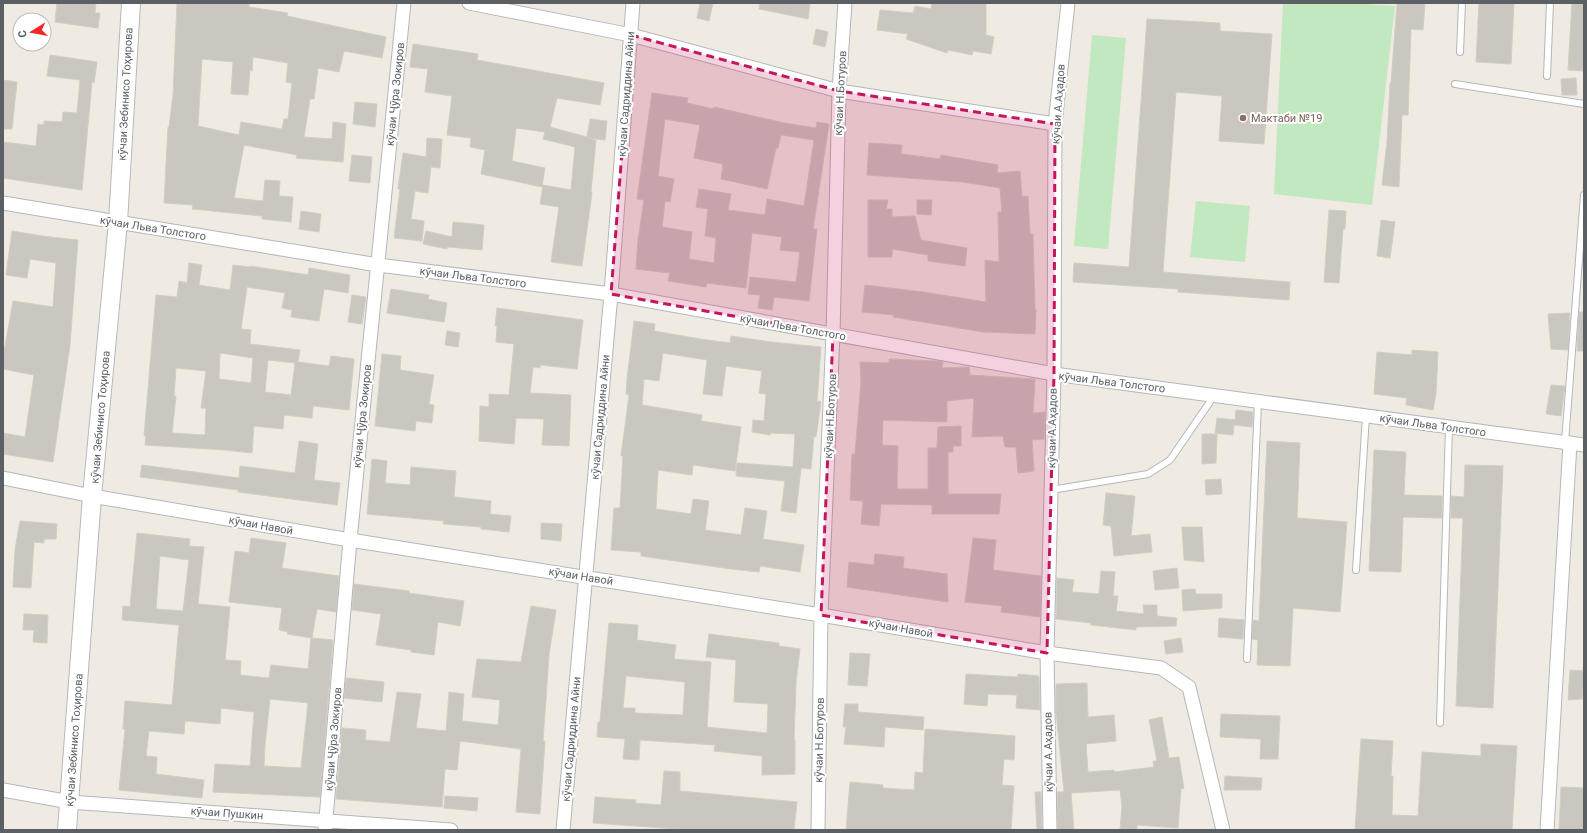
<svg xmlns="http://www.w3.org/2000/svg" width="1587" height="833" font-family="Roboto,sans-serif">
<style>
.green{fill:#c1e8be}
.building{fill:#cac6c0;stroke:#d4cdc1;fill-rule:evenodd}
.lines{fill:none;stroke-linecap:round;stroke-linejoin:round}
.service-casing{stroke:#b4b7bb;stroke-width:8}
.minor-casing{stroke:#b4b7bb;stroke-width:15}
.secondary-casing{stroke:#b5b9be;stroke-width:20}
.service{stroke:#fff;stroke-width:6}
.minor{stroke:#fff;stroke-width:13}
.secondary{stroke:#fff;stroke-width:18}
.marked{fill:#c2185b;fill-opacity:0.2;stroke:#c2185b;stroke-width:3;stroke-dasharray:8 5;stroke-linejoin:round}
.education-dot{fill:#8d6e63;stroke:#fff;stroke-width:1.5}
.labels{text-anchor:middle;stroke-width:4;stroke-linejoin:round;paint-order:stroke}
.street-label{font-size:11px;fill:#5b6065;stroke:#fff}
.education-label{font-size:11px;fill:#785e54;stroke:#fff;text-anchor:start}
</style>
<rect width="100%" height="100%" fill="#efebe3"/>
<g class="green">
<polygon points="1283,3 1351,3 1395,6 1372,205 1274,194"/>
<polygon points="1092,35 1126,38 1108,249 1074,246"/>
<polygon points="1196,201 1250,206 1245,262 1190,257"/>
</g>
<g class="building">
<polygon points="57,3 96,3 95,13 100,13 98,28 55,22"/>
<path d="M177 3H249V7L288 13 287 16 386 37 382 58 344 51 339 72 318 68 314 99H310L304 137 332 139 333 122 346 124 343 162 296 158 297 155 244 145 234 198 263 201 265 180 280 181 279 196 293 197 291 222 262 219V216L192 209 193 205 164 203 168 127H169L173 95ZM253 57 288 63 286 82 292 83 288 119H284L282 129 241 122 239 135 198 126 202 59 233 62 231 94 248 95 250 70 252 71Z"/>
<polygon points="700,3 713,3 709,21 697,18"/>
<polygon points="760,3 810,3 808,19 759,9"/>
<polygon points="932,3 986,3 986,35 994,37 991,54 973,51 972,55 948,50 947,53 906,39 908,34 877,30 880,10 913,13 915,6 931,9"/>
<polygon points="1397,3 1425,3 1423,30 1411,29 1408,115 1402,115 1399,187 1382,185 1387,142 1390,83 1391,83"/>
<polygon points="1479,3 1514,3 1511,64 1476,62"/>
<polygon points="1572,3 1584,3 1584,71 1568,70"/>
<polygon points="1147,19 1220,23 1220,31 1272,34 1264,144 1219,141 1222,96 1176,92 1163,272 1290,282 1289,300 1178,292 1178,289 1073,282 1074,263 1129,267"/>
<polygon points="816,29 828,32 825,47 813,44"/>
<polygon points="413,44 478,54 477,60 604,83 600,105 557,98 550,127 587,137 590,119 607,121 605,140 588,138 596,140 591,192 592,193 582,266 551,262 559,207 540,204 543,185 571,190 575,147 543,139 545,132 516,128 512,161 545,168 542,187 481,174 485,150 470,147 471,138 447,135 452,96 425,92 428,69 410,67"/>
<polygon points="50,55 97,62 94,83 92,82 82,190 3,178 3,142 36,146 38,124 44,125 44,121 62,122 63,112 77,113 80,80 47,76"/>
<polygon points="1576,78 1577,95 1562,95 1561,79"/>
<polygon points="3,80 17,82 12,129 3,129"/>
<path d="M652 93 688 98 687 103 714 109V107L784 123 816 128 817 122 829 124 813 229H817L809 301 774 297 772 310 758 308 760 295 748 294 750 277 796 282 800 252 780 250 782 237 752 233 746 288 707 283 706 287 668 281 670 273 636 269 638 240 644 200 637 199ZM665 119 700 125 694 158 723 164 721 179 767 189 776 148H778L781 135 814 140 804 206 767 199 765 215 728 210 731 194 699 189 696 207 708 209 705 236 716 238 714 263 689 259 692 232 662 227 665 201 670 202 674 179 658 176Z"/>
<polygon points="355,102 377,104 375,127 353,124"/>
<polygon points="427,138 442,139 440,168 431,167 428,193 415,191 411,219 424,221 422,241 394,238 400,189 398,189 403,153 426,157"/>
<polygon points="869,143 902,145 901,154 940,159 941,155 998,165 997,173 1020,171 1022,197 1028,196 1030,234 1033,234 1035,310 1036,310 1035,334 983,332 893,317 894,315 862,312 865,285 923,292 986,302 985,260 999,262 998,212 1002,212 1000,188 963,182 867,175"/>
<polygon points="352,155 372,157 370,183 349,181"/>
<polygon points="868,200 888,200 886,209 892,209 892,217 915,216 921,240 967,248 965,266 928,261 928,255 892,249 892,257 868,257"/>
<polygon points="917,200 932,200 931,215 917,214"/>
<polygon points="1329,210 1346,211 1345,229 1343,229 1339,283 1324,282"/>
<polygon points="301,211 321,214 319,232 299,229"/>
<polygon points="1381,220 1395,222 1390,258 1377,256"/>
<polygon points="453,222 484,225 482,250 447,247 447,249 423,244 426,231 452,237"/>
<polygon points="12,231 42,236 78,240 70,345 53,462 3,454 3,433 25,437 34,375 3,369 3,358 13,301 53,307 56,263 30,259 27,278 6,275"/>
<path d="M189 263 202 265 199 285 230 290 233 265 251 267V266L308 275 309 268 350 275 348 293 324 289 319 321 291 317 292 310 282 308 285 293 247 287 241 329 251 330 250 344 300 350 298 362 329 366 331 356 354 359 349 410 313 406 312 418 284 415 283 429 254 426 252 453 225 450 145 445 146 436H144L156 295 177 297 179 281 187 283ZM220 353 253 358 251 383 219 379ZM268 360 295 363 291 395 265 392ZM176 368 206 371 201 408H206L205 435 172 433 176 396H174Z"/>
<polygon points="391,289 429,295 428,299 447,303 444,322 387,313"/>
<polygon points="352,295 366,297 362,324 348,322"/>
<polygon points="497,308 583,320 577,369 540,365 540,368 533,367 530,393 571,395 569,446 542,445 544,419 516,418 514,444 479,441 480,406 489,407 489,394 509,395 514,344 496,342 497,326 495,326"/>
<polygon points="1579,312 1584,312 1584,351 1577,351"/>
<polygon points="1570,313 1568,350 1551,349 1548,314"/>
<polygon points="634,321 655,324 654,331 700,339 730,343 731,336 771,342 821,347 817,401 821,402 816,437 814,436 811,469 801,468 796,513 781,511 785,481 736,476 737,463 793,467 795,434 770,433 770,435 752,432 753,420 764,421 766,394 759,393 762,371 726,366 722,396 703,394 707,360 663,353 659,381 644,379 642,405 702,415 701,421 741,427 735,471 693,465 692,475 658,470 656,509 691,514 693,499 709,501 705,530 741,535 745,508 767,511 763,539 804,545 800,572 760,566 759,572 731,569 641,556 641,552 611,550 614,508 620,508 623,456 621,456 629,395 626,394 627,379"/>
<polygon points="447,331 460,333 458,347 445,345"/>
<polygon points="1412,350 1438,352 1436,394 1433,410 1406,405 1407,398 1374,394 1377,352 1412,355"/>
<polygon points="382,354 401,356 400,370 434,375 429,404 434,405 432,423 416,421 415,431 375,426"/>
<polygon points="889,359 936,361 943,362 942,368 969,367 970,375 1035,379 1033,413 1045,412 1044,439 1032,440 1034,471 1018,473 1016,447 1005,447 1003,436 972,437 974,398 947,401 947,422 883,420 882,445 898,446 897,489 928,489 928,448 937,448 938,427 961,426 961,446 953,446 953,452 948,452 948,494 1001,494 999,514 932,514 932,505 881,504 879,526 861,524 863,501 850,500 852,454 855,454 861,382 860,362 889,363"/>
<polygon points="1551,385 1565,386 1561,416 1546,414"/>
<polygon points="1236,410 1253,412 1252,427 1234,425 1233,435 1215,433 1217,418 1235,420"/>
<polygon points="1202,434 1217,434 1216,463 1202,464"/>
<polygon points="299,441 318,444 314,480 340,483 337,505 238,492 238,490 140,477 142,465 239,478 240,466 295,473"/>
<polygon points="1267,441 1300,443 1297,518 1347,522 1340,612 1293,608 1290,666 1257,665 1258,640 1252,639 1253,620 1259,621"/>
<polygon points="1374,450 1406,452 1404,495 1442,496 1442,518 1403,517 1401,572 1369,571"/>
<polygon points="372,459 387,461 385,483 410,485 411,467 456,471 454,497 491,501 490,514 511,516 509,532 481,529 481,527 443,524 444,521 367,514"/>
<polygon points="1465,465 1503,466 1493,708 1456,706 1463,518 1451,518 1451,496 1464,497"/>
<polygon points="1221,479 1222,494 1206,495 1205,480"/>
<polygon points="1106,493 1135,496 1131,536 1150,534 1152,552 1114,556 1111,526 1103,525"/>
<polygon points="20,521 57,524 56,539 44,539 44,543 34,542 31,588 13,587 15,550"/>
<polygon points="541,523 562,524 561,541 541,539"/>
<polygon points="1182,527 1202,527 1204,562 1184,560"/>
<path d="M137 533 190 539 189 546 204 547 198 604 230 607 225 660 241 661 240 675 269 678 271 665 308 669 311 638 333 640 320 797 213 792 215 764 250 766 254 712 221 708 220 724 185 721 184 734 149 731 146 756 157 757 156 774 204 780 202 798 119 790 125 729H123L125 701 172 705 179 625 122 620 123 606 130 607ZM160 556 189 560 183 611 156 609ZM270 699 308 703 301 768 264 766 265 745Z"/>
<polygon points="251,538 286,543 282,568 339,576 336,612 317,609 312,638 287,634 288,632 279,630 282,608 229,602 235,551 249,553"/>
<polygon points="973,538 996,540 993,570 1041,576 1040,617 1001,612 1002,606 965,602"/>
<polygon points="875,554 904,557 903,568 947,574 948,602 847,587 849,562 874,565"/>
<polygon points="1177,568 1179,588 1155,590 1153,571"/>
<polygon points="1101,571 1115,572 1113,596 1118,596 1116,611 1144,614 1143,605 1157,605 1157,616 1177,618 1176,626 1136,627 1136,630 1091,625 1091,623 1056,619 1057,578 1074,580 1072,592 1099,594"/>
<polygon points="354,584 409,591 409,593 464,601 460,626 438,622 434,655 411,652 411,650 376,645 381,614 352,610"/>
<polygon points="1195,589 1196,594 1222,594 1222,608 1183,611 1182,590"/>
<polygon points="531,606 556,610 549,655 543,741 545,741 540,814 516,812 521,749 460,741 457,770 445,769 442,807 336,799 342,728 366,730 365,740 390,742 397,692 421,694 416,728 446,731 449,692 464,694 462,721 498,725 500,700 472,697 477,659 521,662"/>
<polygon points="24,614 48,615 47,643 33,642 34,630 23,630"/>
<polygon points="1219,618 1244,620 1243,639 1218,637"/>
<path d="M609 623 638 625 637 640 676 645 674 659 711 662 707 727 767 733 768 704 734 702 736 660 706 657 709 634 779 643V646L800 649 796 683 794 740H795V774L762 775V756L714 751 715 745 640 740 639 760 623 759 625 739 597 737 598 722H600ZM626 676 685 682 683 715 635 713V708H623Z"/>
<polygon points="1181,638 1183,652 1166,654 1164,641"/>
<polygon points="850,653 870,654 867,686 848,685"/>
<polygon points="1570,670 1584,671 1582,699 1568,700"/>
<polygon points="966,674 1018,677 1018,674 1039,676 1040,710 1016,708 1017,695 988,694 987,706 964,704"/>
<polygon points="346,678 384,682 382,702 344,698"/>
<polygon points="1087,683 1088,717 1114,715 1116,741 1086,744 1088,772 1114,770 1114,772 1154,767 1153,761 1157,761 1149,720 1162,717 1169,758 1179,757 1184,788 1181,789 1178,828 1137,825 1137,830 1120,830 1122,806 1120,790 1071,793 1074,830 1058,830 1057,792 1064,792 1056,711 1056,684"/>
<polygon points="845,704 858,704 858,712 924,717 923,730 885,727 884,747 844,744 846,727 843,727"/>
<polygon points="1221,714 1280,716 1278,759 1260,759 1261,739 1220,737"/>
<polygon points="925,729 1015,736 1014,760 1004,759 1002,785 1014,786 1011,830 846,830 850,782 883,785 883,788 914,790 915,772 923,773"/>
<polygon points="1361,739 1393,741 1391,776 1393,776 1392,815 1418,816 1422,752 1481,756 1481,744 1517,746 1512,830 1355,830"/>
<polygon points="664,771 680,772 680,791 797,802 794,830 692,830 593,823 595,797 636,800 635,803 661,805"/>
<polygon points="1225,776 1262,778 1261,790 1224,790"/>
<polygon points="1561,787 1584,788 1584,830 1559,830"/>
<polygon points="1035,792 1041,792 1042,830 1037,830"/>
<polygon points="445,796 478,798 477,811 444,808"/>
</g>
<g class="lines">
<g class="service-casing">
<g id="service">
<polyline points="1460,52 1462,3"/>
<polyline points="1547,76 1550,3"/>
<polyline points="1455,84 1584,104"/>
<polyline points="1565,442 1584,195"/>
<polyline points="1051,490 1148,474 1170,460 1214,396"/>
<polyline points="1356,570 1366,416"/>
<polyline points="1247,659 1258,402"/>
<polyline points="1440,723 1449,427"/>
</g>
</g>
<g class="minor-casing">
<g id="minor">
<polyline points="469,3 631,35 839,91 1055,124"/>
<polyline points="3,203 378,265 611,294 1054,374 1584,445"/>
<polyline points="3,478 92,496 350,540 821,615 1047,653 1161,668 1189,687 1223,830"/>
<polyline points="3,790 70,802 451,830"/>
<polyline points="325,830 350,540 404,3"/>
<polyline points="563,830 611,294 633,3"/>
<polyline points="818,830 821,615 833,334 839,91 845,3"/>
<polyline points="1050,830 1047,653 1054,374 1055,124 1068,3"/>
<polyline points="1547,830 1570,443"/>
</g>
</g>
<g class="secondary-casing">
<polyline id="secondary" points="67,830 92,496 118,222 131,3"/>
</g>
<use href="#service" class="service"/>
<use href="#minor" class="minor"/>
<use href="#secondary" class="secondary"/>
</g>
<path class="marked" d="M631 35 839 91 1055 124 1054 374 1047 653 821 615 833 334 611 294Z"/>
<circle class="education-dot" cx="1243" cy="118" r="4"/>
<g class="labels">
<g class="street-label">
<text transform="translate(840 93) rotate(-87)" y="4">кӯчаи Н.Ботуров</text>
<text transform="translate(125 94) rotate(-87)" y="4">кӯчаи Зебинисо Тоҳирова</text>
<text transform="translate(395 94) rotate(-84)" y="4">кӯчаи Ҷӯра Зокиров</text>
<text transform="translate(626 94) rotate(-86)" y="4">кӯчаи Садриддина Айни</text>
<text transform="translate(1058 104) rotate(-86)" y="4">кӯчаи А.Аҳадов</text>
<text transform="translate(153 228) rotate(9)" y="4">кӯчаи Льва Толстого</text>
<text transform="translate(473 277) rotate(7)" y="4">кӯчаи Льва Толстого</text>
<text transform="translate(793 327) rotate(10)" y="4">кӯчаи Льва Толстого</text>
<text transform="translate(1112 382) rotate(7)" y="4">кӯчаи Льва Толстого</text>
<text transform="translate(362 416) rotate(-84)" y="4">кӯчаи Ҷӯра Зокиров</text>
<text transform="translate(830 416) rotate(-87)" y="4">кӯчаи Н.Ботуров</text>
<text transform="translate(100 417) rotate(-85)" y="4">кӯчаи Зебинисо Тоҳирова</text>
<text transform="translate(600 417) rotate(-85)" y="4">кӯчаи Садриддина Айни</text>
<text transform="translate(1433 425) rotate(8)" y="4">кӯчаи Льва Толстого</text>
<text transform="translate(1052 428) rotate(-89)" y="4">кӯчаи А.Аҳадов</text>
<text transform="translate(261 525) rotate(10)" y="4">кӯчаи Навоӣ</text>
<text transform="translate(581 576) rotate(9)" y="4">кӯчаи Навоӣ</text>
<text transform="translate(901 628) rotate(10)" y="4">кӯчаи Навоӣ</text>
<text transform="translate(333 739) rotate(-85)" y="4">кӯчаи Ҷӯра Зокиров</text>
<text transform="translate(571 739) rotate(-85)" y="4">кӯчаи Садриддина Айни</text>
<text transform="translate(74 740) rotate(-86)" y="4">кӯчаи Зебинисо Тоҳирова</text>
<text transform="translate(819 740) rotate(-89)" y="4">кӯчаи Н.Ботуров</text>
<text transform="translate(1048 752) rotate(-91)" y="4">кӯчаи А.Аҳадов</text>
<text transform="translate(227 813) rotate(4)" y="4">кӯчаи Пушкин</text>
</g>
<g class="education-label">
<text x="1251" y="122">Мактаби №19</text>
</g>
</g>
<rect width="1587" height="833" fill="none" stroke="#5b6065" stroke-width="8"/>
<g transform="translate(32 32) rotate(259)"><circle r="19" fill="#ffffff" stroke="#bdbfc1"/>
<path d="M0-3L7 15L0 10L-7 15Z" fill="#f42525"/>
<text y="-6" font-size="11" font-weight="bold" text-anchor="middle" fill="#5b6065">С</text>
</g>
</svg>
